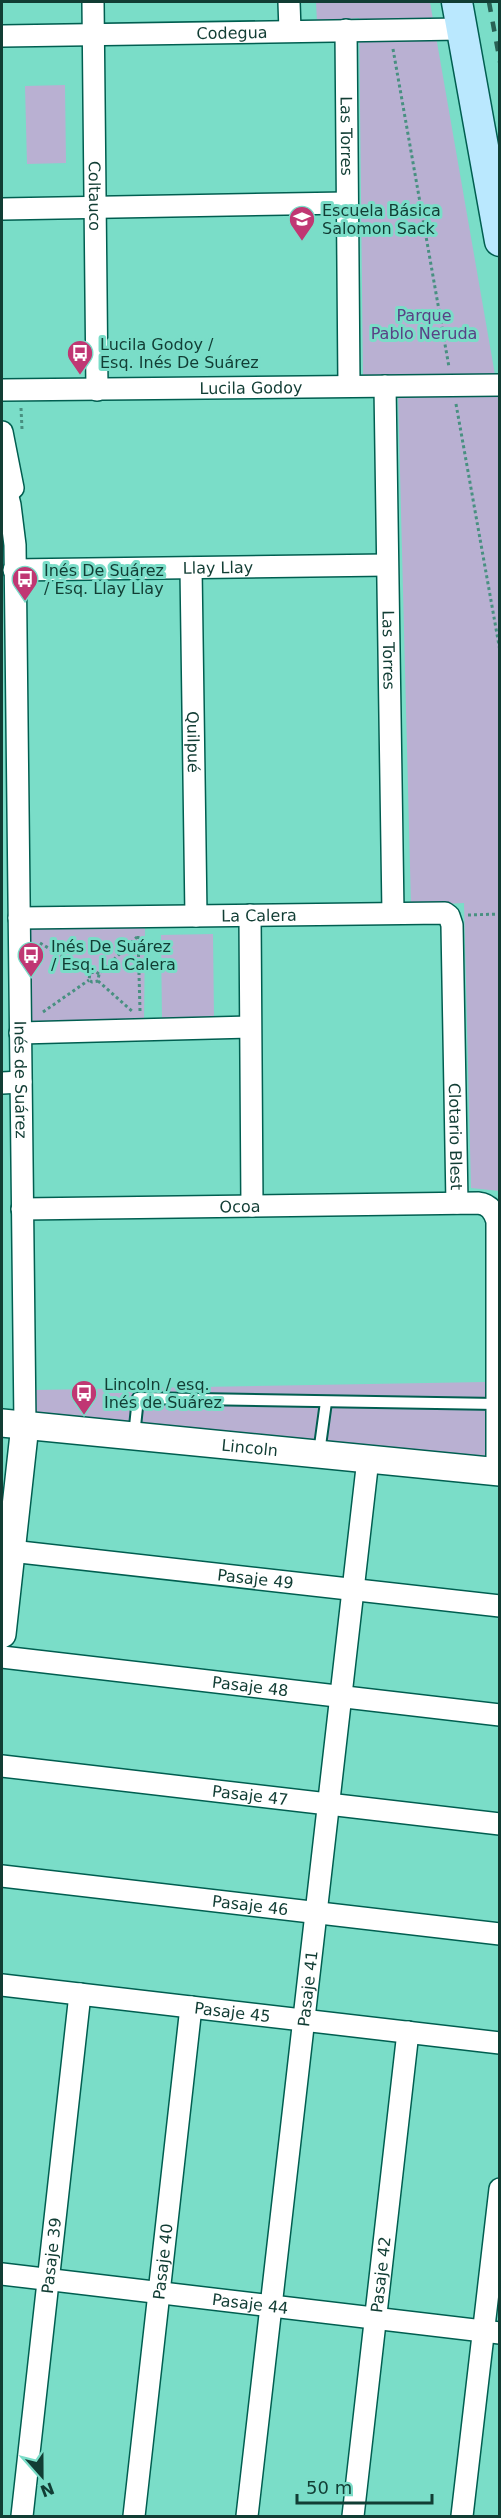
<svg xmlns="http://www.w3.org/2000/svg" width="501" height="2518" font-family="'DejaVu Sans',sans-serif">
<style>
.green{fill:#b9b0d2}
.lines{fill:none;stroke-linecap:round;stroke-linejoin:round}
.service-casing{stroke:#005e50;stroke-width:14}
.minor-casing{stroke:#005e50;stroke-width:24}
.tertiary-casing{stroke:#005e50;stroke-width:30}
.secondary-casing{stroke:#005e50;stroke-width:33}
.path{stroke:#489081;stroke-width:3;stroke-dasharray:3 3;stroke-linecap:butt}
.service{stroke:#fff;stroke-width:10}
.minor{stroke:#fff;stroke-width:21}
.tertiary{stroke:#fff;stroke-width:27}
.secondary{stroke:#bae8fe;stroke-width:30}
.rail{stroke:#296155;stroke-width:4.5;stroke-dasharray:10 10;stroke-linecap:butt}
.labels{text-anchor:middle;stroke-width:6;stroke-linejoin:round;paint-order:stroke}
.street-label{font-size:16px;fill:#113d34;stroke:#7addc8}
.poi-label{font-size:16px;fill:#113d34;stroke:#7addc8;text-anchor:start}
.park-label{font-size:16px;fill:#594185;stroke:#7addc8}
</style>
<rect width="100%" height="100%" fill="#7addc8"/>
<g class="green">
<polygon points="316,2 430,2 499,398 499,1191 471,1188 464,903 411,906 398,393 363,377 359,18 317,22"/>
<polygon points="65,85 66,163 27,164 25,86"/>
<polygon points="27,927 145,928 144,1024 26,1023"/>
<polygon points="213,934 214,1019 162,1020 161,935"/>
<polygon points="485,1382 487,1456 34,1416 34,1390"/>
</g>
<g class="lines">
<g class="service-casing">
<g id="service">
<polyline points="134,1436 138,1398 497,1404"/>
<polyline points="319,1453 326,1402"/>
</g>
</g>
<g class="minor-casing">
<g id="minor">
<path id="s1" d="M93 2 97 390"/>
<polyline points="289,2 290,31"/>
<path id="s2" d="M346 30 349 386"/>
<path id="s3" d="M2 36 461 29"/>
<polyline points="2,209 347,203"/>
<path id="s4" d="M385 386 393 913"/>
<path id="s5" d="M2 390 500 385"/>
<polyline points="2,432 13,488"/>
<path id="s6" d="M2 473 10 505 15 545 25 1425"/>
<path id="s7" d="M191 568 196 916"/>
<path id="s8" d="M14 570 387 565"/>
<polyline points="250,915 252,1206"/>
<path id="s9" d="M19 918 445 913 449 916 452 925 457 1203"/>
<polyline points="20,1033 250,1027"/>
<polyline points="2,1083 21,1082"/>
<path id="s10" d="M22 1209 478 1203C489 1204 494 1211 497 1221V1472"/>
<path id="s11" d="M11 1551 500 1606"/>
<path id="s12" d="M2 1657 500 1715"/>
<path id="s13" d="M2 1766 500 1824"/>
<path id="s14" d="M2 1876 500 1934"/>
<path id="s15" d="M2 1985 500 2043"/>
<path id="s16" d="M2 2274 500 2333"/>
<path id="s17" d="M22 2516 80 1994"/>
<path id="s18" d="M134 2516 191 2007"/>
<path id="s19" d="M247 2516 368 1459"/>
<path id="s20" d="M353 2516 408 2032"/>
<polyline points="462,2516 500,2189"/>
</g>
</g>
<g class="tertiary-casing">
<g id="tertiary">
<path id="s21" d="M2 1423 500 1472"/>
<polyline points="2,1634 25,1425"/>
</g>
</g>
<g class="secondary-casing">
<polyline id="secondary" points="457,2 500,241"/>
</g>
<g class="path">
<polyline points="393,49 449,367"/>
<polyline points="456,404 500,651"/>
<polyline points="21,408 22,429"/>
<polyline points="468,915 500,914"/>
<polyline points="138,936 140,1011"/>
<polyline points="40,943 90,973"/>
<polyline points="99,974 96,972 90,973 89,980 92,982 98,981 99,974 137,937"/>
<polyline points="98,981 132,1011"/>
<polyline points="43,1012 89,980"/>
</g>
<use href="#service" class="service"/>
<use href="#minor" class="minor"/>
<use href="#tertiary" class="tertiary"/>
<use href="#secondary" class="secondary"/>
<polyline class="rail" points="489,2 500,62"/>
</g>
<defs>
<g id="school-pin" transform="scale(1.35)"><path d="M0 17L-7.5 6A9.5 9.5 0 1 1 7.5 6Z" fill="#c03773" stroke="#7addc8"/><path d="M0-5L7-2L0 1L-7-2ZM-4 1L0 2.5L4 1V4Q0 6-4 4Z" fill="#fff"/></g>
<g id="bus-pin" transform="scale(1.35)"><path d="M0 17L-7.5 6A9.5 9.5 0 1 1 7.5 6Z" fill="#c03773" stroke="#7addc8"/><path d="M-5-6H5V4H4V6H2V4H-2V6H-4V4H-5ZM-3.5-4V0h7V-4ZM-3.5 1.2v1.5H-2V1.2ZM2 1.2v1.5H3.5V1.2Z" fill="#fff"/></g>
</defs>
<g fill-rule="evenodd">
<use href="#school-pin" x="302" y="219"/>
<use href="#bus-pin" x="80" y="353"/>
<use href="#bus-pin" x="25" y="579"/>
<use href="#bus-pin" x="31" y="955"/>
<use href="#bus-pin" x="84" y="1393"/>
</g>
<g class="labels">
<g class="street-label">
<text dy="6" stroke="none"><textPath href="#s3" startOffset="230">Codegua</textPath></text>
<text dy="6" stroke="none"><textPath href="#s2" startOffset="106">Las Torres</textPath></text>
<text dy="6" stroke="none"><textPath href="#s1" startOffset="194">Coltauco</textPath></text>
<text dy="6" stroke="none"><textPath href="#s5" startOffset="249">Lucila Godoy</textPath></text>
<text dy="6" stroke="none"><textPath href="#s8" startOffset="204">Llay Llay</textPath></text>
<text dy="6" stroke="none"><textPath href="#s4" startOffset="264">Las Torres</textPath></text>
<text dy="6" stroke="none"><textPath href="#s7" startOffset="174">Quilpué</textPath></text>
<text dy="6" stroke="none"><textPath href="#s9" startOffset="240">La Calera</textPath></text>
<text dy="6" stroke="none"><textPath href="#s6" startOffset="608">Inés de Suárez</textPath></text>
<text dy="6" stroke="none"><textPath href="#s9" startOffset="652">Clotario Blest</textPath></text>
<text dy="6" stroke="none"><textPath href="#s10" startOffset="218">Ocoa</textPath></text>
<text dy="6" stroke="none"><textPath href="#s21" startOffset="249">Lincoln</textPath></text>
<text dy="6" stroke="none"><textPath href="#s11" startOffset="246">Pasaje 49</textPath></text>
<text dy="6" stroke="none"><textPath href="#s12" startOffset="250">Pasaje 48</textPath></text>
<text dy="6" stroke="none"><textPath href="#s13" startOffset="250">Pasaje 47</textPath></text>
<text dy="6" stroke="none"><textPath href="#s14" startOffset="250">Pasaje 46</textPath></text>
<text dy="6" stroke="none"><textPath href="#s19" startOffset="531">Pasaje 41</textPath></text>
<text dy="6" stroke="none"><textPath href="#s15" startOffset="232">Pasaje 45</textPath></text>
<text dy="6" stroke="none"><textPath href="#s17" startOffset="262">Pasaje 39</textPath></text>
<text dy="6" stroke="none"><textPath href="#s18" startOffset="256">Pasaje 40</textPath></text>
<text dy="6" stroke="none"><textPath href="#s20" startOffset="243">Pasaje 42</textPath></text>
<text dy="6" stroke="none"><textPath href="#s16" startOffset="250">Pasaje 44</textPath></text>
</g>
<g class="poi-label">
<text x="322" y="216">Escuela Básica<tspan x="322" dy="18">Salomon Sack</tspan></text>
<text x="100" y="350">Lucila Godoy /<tspan x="100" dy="18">Esq. Inés De Suárez</tspan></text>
<text x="44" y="576">Inés De Suárez<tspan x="44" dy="18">/ Esq. Llay Llay</tspan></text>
<text x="51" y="952">Inés De Suárez<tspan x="51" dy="18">/ Esq. La Calera</tspan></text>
<text x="104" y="1390">Lincoln / esq.<tspan x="104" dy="18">Inés de Suárez</tspan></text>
</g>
<g class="park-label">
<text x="424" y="321">Parque<tspan x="424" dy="18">Pablo Neruda</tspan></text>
</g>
</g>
<rect width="501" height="2518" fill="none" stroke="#113d34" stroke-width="6"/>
<g transform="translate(42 2476) rotate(159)" stroke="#7addc8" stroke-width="4.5" paint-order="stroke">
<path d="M0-4.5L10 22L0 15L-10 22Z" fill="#113d34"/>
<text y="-9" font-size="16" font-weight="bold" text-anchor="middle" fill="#113d34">N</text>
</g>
<path d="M297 2494v9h135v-9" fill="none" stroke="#113d34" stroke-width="3"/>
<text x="306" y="2494" font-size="18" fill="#113d34" stroke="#7addc8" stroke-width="4.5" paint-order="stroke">50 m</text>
</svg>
